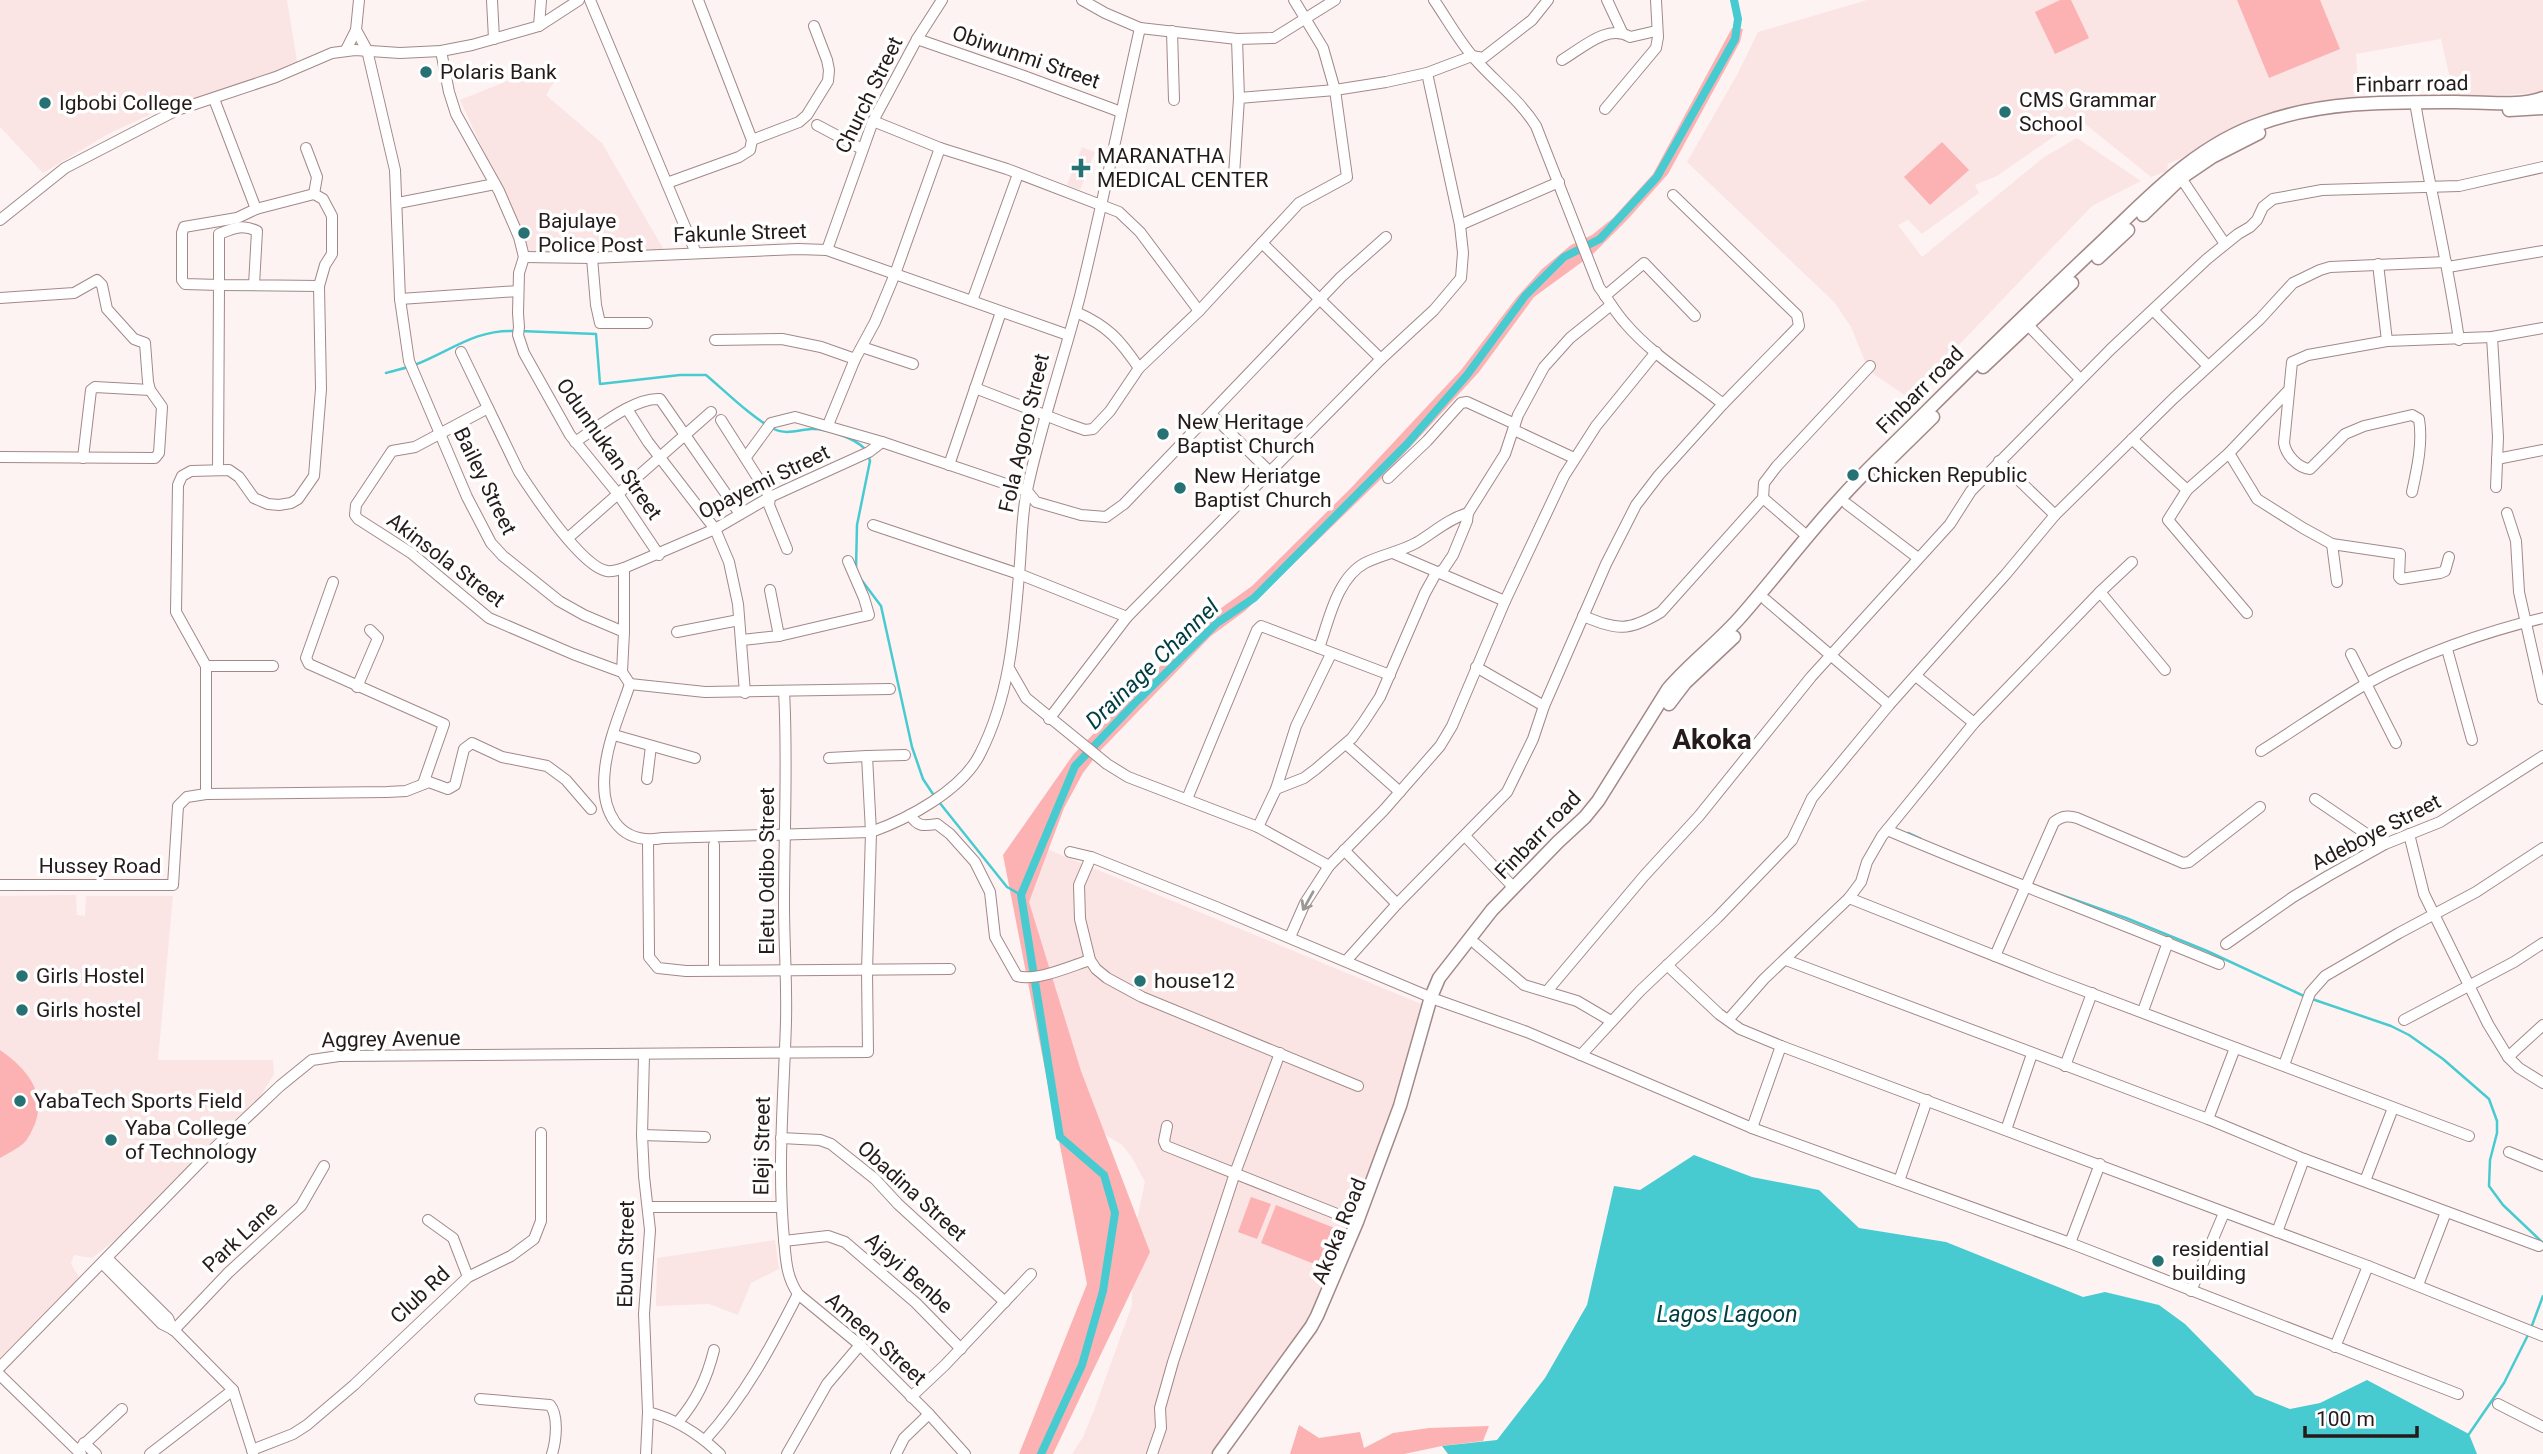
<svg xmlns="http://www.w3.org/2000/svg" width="2543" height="1454" font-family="Roboto,sans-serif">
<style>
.built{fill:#fbe4e4}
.green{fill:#fcb2b3}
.water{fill:#47cbd1}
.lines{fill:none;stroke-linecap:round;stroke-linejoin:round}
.stream{stroke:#47cbd1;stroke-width:2.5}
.canal{stroke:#47cbd1;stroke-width:8}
.minor-casing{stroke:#a28988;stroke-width:12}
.major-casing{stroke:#a28988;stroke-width:15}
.minor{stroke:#fff;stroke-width:10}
.major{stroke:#fff;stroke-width:12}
.oneway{stroke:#9d9898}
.poi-dot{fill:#267174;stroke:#fff;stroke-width:2.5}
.labels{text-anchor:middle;stroke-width:7;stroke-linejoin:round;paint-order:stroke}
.street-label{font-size:21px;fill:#251b1b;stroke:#fff}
.poi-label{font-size:21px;fill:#251b1b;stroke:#fff;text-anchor:start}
.water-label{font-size:23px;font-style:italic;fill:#003d40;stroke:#fff}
.district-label{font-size:28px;font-weight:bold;fill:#251b1b;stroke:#fff}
</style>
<rect width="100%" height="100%" fill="#fef3f3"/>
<g class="built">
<polygon points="0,0 287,0 298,67 233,89 173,104 108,134 43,173 0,127"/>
<polygon points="1867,0 2543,0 2543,93 2454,97 2441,39 2356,54 2359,103 2320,106 2196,155 2188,155 2168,164 2167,171 2151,177 2079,119 1997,176 1975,185 1979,193 1922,234 1908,220 1898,225 1922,257 2044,157 2077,138 2141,181 2092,206 1957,347 1912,400 1869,371 1851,327 1835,303 1687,162 1738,73 1758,32"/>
<polygon points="553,63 558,75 546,95 602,143 664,250 643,253 531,254 460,100"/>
<polygon points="1082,147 1095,152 1080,190 1067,185"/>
<polygon points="1047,849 1424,1005 1395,1110 1310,1324 1216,1454 1072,1454 1083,1437 1094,1410 1132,1305 1132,1243 1145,1182 1131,1156 1122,1145 1093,1127 1025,897"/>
<polygon points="76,895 77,915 85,916 86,896 173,896 158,1060 273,1060 274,1074 252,1110 146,1216 92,1258 74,1255 71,1264 82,1282 0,1362 0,896"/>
<polygon points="775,1240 779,1269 751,1283 738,1315 709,1304 656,1306 657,1258"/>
</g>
<g class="green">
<polygon points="2060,0 2071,0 2089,38 2055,54 2035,12"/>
<polygon points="2237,0 2320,0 2340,49 2269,78"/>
<polygon points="1732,28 1743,29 1740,42 1668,174 1628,219 1593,254 1534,297 1479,372 1381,479 1245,611 1211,636 1099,752 1083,773 1064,808 1029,902 1081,1071 1150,1252 1053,1454 1019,1454 1087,1284 1003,855 1073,755 1098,729 1210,616 1252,586 1350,489 1461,370 1517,297 1542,269 1571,245 1592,235 1613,218 1653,174"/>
<polygon points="1942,142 1969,170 1930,205 1904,177"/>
<path d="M0 1050C26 1068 47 1092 35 1124 32 1130 29 1138 24 1143 17 1149 8 1153 0 1158Z"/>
<polygon points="1251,1197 1271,1204 1257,1239 1238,1232"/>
<polygon points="1276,1205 1337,1229 1322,1267 1261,1243"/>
<polygon points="1299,1425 1319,1438 1360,1432 1364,1448 1393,1433 1429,1428 1489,1426 1483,1441 1442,1446 1404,1454 1290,1454"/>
</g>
<polygon class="water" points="1694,1155 1752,1177 1819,1190 1859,1228 1946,1242 2083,1297 2105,1292 2159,1305 2185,1324 2255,1395 2290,1409 2320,1403 2367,1380 2469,1434 2477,1454 1448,1454 1442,1446 1497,1440 1545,1378 1587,1305 1614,1186 1640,1190"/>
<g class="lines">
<g class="stream">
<path d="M520 331 596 334 600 384 680 375H706C725 391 752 418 774 429 785 435 799 430 811 429 825 428 855 438 865 449"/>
<path d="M386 373C396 370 407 368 417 364 450 351 477 329 514 331"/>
<polyline points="856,569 857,525 870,461 868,455"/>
<polyline points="860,578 881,606 912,747 923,779 935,797"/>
<polyline points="939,802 1007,887 1021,895"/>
<polyline points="1908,833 1921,839"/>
<polyline points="2044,889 2126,918 2207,951 2306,997"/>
<polyline points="2312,999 2391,1026 2409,1035 2443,1059 2489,1099 2497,1121 2497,1133 2490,1160 2489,1186 2503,1205 2543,1243"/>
<polyline points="2531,1328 2543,1296"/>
<polyline points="2469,1434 2504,1383 2528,1335"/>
</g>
<polyline class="canal" points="1041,1454 1082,1365 1103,1291 1115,1213 1104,1175 1060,1137 1021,895 1075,766 1135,703 1217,623 1254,598 1407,444 1467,375 1525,296 1564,257 1600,239 1657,177 1735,39 1738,19 1734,0"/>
<g class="minor-casing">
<g id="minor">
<polyline points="492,0 494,39"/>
<polyline points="590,0 696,253"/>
<polyline points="1082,0 1105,13 1140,28 1237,39 1274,38 1335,0"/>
<path d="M1434 0C1447 19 1459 41 1474 58 1495 82 1519 99 1536 126L1599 287C1608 299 1615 312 1625 323 1652 355 1691 378 1723 404"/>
<polyline points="1607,0 1622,32"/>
<polyline points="539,26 541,0"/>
<polyline points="356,30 367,50 395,170 400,299 409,361 467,497 491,543 503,556 559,601 584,615 624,632 622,672"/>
<polyline points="1172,31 1174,100"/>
<polyline points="917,39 1021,75 1121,112"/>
<polyline points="1237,39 1239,98"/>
<polyline points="346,50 356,30 359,0"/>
<polyline points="441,51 449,92 456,114 499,191 519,237 524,257 519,273 518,313 519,327 518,335 524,353 570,435 618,494 659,555"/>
<path d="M1562 60C1581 49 1608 23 1630 37L1656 31"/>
<path d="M2416 108C2429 185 2448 262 2459 340"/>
<polyline points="1605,109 1656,48 1658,37 1656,0"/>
<polyline points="873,121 940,148 1007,169 1119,212 1140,232 1199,311"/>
<polyline points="817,125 862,149"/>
<polyline points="752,140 799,122 807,115 828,81 829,70 827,60 814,26"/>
<polyline points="306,148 317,177 314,194"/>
<polyline points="1234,175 1239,98 1335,90 1386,82 1427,73 1472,56 1483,58 1532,20 1548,0"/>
<polyline points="2181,178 2225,244"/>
<polyline points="667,183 739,157 750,150 752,140 698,0"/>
<polyline points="398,203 495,184"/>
<polyline points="0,220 65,168 177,110 276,77 332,53 355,50 400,53 441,51 472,45 539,26 579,0"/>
<polyline points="1460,225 1559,182"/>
<polyline points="1262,243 1381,359"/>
<polyline points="827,250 873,121 917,39 942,0"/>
<polyline points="524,257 592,258 798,249 827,250 1068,335"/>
<polyline points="592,258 596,305 600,323 647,323"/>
<polyline points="2378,264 2387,341"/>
<polyline points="2448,267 2543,251"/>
<path d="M254 285 257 231C242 224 234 228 219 234V285L319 286"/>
<polyline points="1605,296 1644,263 1695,316"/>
<polyline points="0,298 74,293 97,280 102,285 107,309 134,339 145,343 148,382 150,390 162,407 159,453 155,458 0,457"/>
<polyline points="400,299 518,291"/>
<polyline points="972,301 1018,174"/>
<polyline points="2153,310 2208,366"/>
<path d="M1076 312C1108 326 1120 340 1139 368"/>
<polyline points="2027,324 2080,379"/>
<polyline points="2492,337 2498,437 2496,487"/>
<polyline points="715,340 782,339 821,347 855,359"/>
<polyline points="862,347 913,364"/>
<path d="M461 352 519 472C534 495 582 567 607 571 613 572 618 570 624 568L715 529 770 497 869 452 882 442 1027 491 1036 502 1081 515 1106 517 1124 504 1341 277 1386 237"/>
<polyline points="975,388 1068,424 1085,430 1093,429 1110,411 1139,368 1199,311 1299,203 1347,177 1335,90 1323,48 1294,0"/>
<polyline points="488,408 415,447 392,451 356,505 355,515 358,519 411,553 489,618 573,654 622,672 630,684"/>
<polyline points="627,409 648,442 715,529 729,562 738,604 745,693"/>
<polyline points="1211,414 1269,471"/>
<polyline points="721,420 770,497 769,505 787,549"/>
<polyline points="828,425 855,359 875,322 895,274 940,148"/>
<polyline points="1514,430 1574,458"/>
<polyline points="2132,439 2187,490"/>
<path d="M575 442C597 428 634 397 660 399L740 514"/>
<polyline points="2229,453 2257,499 2303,528 2332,544 2400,554 2399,577 2401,579 2440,573 2445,571 2449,557"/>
<polyline points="746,457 771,423 795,417 882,442"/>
<polyline points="83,458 91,390 95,387 150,390"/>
<polyline points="2497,459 2543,450"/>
<polyline points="1999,461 2055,515"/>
<polyline points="949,465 1001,312"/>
<polyline points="218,470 219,285 185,284 182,280 182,233 184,227 237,218 256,209"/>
<polyline points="1388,478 1427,441 1461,403 1467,402 1515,424"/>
<path d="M2412 492C2417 469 2423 443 2419 419L2412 415 2364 426 2345 434 2310 469C2298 468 2286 455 2284 443L2292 362 2308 355 2387 341 2492 337 2543 328"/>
<polyline points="1763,498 1807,536"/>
<polyline points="1847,504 1918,558"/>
<polyline points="2507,513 2516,541 2519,592 2543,699"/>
<polyline points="873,525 1019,574 1127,617"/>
<polyline points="568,538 711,412"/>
<polyline points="2332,544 2337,582"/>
<polyline points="1395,554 1505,601"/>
<polyline points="624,568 624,632"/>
<polyline points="333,582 306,658 309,664 444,724 423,784"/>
<polyline points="2100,592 2132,562"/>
<polyline points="1766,600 1889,705"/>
<polyline points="2247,613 2168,520 2187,490 2229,453 2287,392"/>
<path d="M1583 616C1618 630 1628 632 1661 612L1763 498 1764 483 1777 466 1870 366"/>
<polyline points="677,632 739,620"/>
<polyline points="779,636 869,615 864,598 848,561"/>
<polyline points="742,640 779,636 770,590"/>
<path d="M1319 648C1329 620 1337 578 1365 563 1381 555 1399 552 1416 543 1433 533 1448 519 1468 513L1505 454 1518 415 1544 367 1570 338 1611 305"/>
<polyline points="2447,649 2472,740"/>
<polyline points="2351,654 2396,743"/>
<polyline points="206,666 273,666"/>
<polyline points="1476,667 1544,706"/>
<polyline points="1010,670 1026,698 1107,764 1128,777 1258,827 1329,866"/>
<polyline points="1916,676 1974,723"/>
<path d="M630 684C621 711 608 740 605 769 600 810 617 846 663 838L871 832C908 819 962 790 980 754 1009 697 1014 637 1019 574 1022 546 1021 518 1027 490 1041 424 1063 361 1080 296 1102 207 1120 117 1140 28"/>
<polyline points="630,684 705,692 890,689"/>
<polyline points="357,687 378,638 370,630"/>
<path d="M784 691C788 762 784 833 784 904 784 943 787 982 786 1021 784 1094 777 1166 784 1239 786 1260 786 1276 798 1294L860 1345 929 1414 965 1454"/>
<polyline points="1049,719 1127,617 1381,359 1434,310 1461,278 1463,253 1460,225 1427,73"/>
<polyline points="614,735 695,758"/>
<polyline points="1346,744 1400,792"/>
<path d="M2261 751C2296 729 2330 705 2366 684 2416 656 2486 631 2543 618"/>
<polyline points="829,758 867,756"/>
<polyline points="647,779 651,746"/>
<polyline points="1276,789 1304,778 1316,769 1352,738 1363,723 1380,697 1425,593 1436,573 1443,570 1453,555 1467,521 1468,513"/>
<polyline points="206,794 206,666 176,612 178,485 182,476 191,471 229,470 239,477 254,498 268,504 279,505 291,503 298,499 314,476 321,389 319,286 325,265 332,254 332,216 323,199 314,194 256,209 214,99"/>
<polyline points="1187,799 1257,630 1261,626 1390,675"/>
<polyline points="2315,799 2371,837 2385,844"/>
<path d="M910 815C918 827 923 826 937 824L950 834 975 862 990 892 995 937 1017 976C1036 982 1071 966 1090 960"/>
<polyline points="1258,827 1276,789 1296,726 1331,654"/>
<path d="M1887 830C1997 877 2109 918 2219 964"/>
<polyline points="2409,834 2424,894 2488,1024 2508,1057 2519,1068 2543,1083"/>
<polyline points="1465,836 1514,888"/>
<polyline points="648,841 649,952 649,957 658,968 686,971 950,969"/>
<polyline points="714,845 714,970"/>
<polyline points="1344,850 1397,904"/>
<polyline points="1070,852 1091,857 1216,907 1437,1000 1527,1032 1752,1128 2070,1243 2458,1394"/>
<polyline points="1091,857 1079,885 1080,919 1090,960 1096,969 1107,978 1142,997 1358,1086"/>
<polyline points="0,885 173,885 178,806 187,797 206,794 387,792 406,791 429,782 448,789 455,785 464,749 472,743 502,757 547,766 566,780 591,809"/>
<polyline points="1849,898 2048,977 2469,1136"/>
<polyline points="1290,937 1305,903 1329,866 1384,810 1440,746 1452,726 1505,601 1564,476 1596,426 1656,352"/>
<polyline points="1476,944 1524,985 1577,1001 1611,1021"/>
<polyline points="2226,944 2293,897 2328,876 2385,844 2440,822 2543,756"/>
<path d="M1995 956 2054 822C2062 816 2068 815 2077 818L2183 863 2189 862 2260 807"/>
<polyline points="1786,960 2208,1119 2304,1159 2539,1246"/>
<polyline points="1346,961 1397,904 1507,792 1533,739 1544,706 1606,564 1636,505 1659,475 1723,404 1799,326 1797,315 1673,195"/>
<polyline points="1667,965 1719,1014 1740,1029 1781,1046 2368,1266 2543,1336"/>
<polyline points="1548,990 1644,876 1699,816 1811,677 1950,524 1971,491 2111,349 2207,259 2238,234 2250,227 2257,220 2263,207 2273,199 2322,190 2459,186 2543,167"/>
<polyline points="2143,1011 2168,942"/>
<polyline points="1728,1020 1764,979 1849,898 1861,882 1867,862 1882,836 1974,723 2100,592 2165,670"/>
<polyline points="2404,1020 2514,962 2543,943"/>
<polyline points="644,1055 642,1135 644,1176 650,1230 644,1314 648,1412 646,1454"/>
<polyline points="1581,1055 1640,991 1717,918 1792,840 1812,798 1889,705 2006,574 2055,515 2174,398 2260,319 2293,283 2320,270 2330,267 2446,262"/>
<polyline points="2508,1057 2543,1025"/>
<polyline points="2284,1065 2310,993 2325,976 2399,933 2476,892 2543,848"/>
<polyline points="2065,1066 2092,993"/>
<polyline points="2208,1119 2235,1048"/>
<polyline points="1167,1126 1164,1141 1166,1146 1357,1222"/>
<polyline points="1752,1128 1781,1046"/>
<polyline points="2006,1130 2032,1054"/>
<polyline points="642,1135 705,1137"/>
<polyline points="781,1138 820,1140 831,1144 875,1179 898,1204 1005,1302"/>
<polyline points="2509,1152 2543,1166"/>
<polyline points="1899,1181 1927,1100"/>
<polyline points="2365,1181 2393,1108"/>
<polyline points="648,1207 780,1207"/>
<polyline points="428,1220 453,1238 468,1277"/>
<polyline points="2277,1232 2304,1159"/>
<polyline points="784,1241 828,1236 845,1242 916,1303 961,1349"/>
<polyline points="2070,1243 2100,1164"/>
<polyline points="108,1259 168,1318 173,1330"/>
<polyline points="103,1264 162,1324 174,1330 233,1390 253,1453"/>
<polyline points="2418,1285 2446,1212"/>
<polyline points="2191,1291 2224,1213"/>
<polyline points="174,1330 228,1273 301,1206 324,1166"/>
<polyline points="2335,1347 2368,1266"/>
<polyline points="0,1367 205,1157 280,1086 312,1060 339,1056 868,1052 867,971 871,832 867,756 905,755"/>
<polyline points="0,1375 81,1454"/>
<polyline points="911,1397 945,1365 1031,1274"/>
<path d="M480 1399 550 1405C559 1416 556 1441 552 1454"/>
<polyline points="2498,1404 2543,1427"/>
<path d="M648 1412C676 1419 699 1434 720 1454"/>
<path d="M678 1422C697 1400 707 1378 714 1350"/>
<path d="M705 1440C745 1396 771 1347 798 1294"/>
<polyline points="84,1443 96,1454"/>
<polyline points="78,1450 122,1409"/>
<polyline points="252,1450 293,1434 307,1425 354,1385 468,1277 511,1256 534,1239 541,1221 541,1133"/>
<polyline points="150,1454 233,1390"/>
<polyline points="787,1454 827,1384 860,1345"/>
<polyline points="896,1454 904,1438 929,1414"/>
<polyline points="1152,1454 1161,1428 1160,1408 1173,1362 1235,1173 1280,1053"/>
</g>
</g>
<g class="major-casing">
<g id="major">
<polyline points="2509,110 2543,108"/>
<polyline points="2143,215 2181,178 2212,157 2259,133"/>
<polyline points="2098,258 2128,230"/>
<polyline points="1983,367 2072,283"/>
<polyline points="1879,470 1933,417"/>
<polyline points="1669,704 1685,683 1734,637"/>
<path d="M1219 1454 1311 1327 1317 1316 1357 1222 1400 1106 1431 997 1439 978 1492 910 1558 842 1585 817 1598 801 1668 689C1691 662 1720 641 1743 614 1776 576 1806 536 1840 499 1863 473 1889 449 1914 424 1972 366 2031 309 2090 253 2143 204 2191 147 2262 123 2323 101 2390 102 2455 102 2479 102 2521 107 2543 98"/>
</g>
</g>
<use href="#minor" class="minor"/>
<use href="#major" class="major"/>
</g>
<defs><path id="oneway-shaft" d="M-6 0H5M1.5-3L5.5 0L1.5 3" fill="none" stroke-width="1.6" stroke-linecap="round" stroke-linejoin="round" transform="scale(1.75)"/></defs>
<use class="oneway" href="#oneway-shaft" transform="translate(1308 901) rotate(119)"/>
<g class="poi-dot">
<circle cx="426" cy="72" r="7"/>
<circle cx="45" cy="103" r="7"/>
<circle cx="2005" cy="112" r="7"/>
<path d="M1077.5 157.5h7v7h7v7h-7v7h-7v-7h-7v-7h7z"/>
<circle cx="524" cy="233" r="7"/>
<circle cx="1163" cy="434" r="7"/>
<circle cx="1853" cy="475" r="7"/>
<circle cx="1180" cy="488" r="7"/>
<circle cx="22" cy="976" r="7"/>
<circle cx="1140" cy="981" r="7"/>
<circle cx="22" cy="1010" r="7"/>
<circle cx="20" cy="1101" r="7"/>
<circle cx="111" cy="1140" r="7"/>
<circle cx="2158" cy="1261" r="7"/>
</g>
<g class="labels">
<g class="street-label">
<text transform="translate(1026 57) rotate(19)" y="7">Obiwunmi Street</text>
<text transform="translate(2412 84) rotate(-1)" y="7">Finbarr road</text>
<text transform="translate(869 95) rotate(-64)" y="7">Church Street</text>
<text transform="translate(740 233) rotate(-2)" y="7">Fakunle Street</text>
<text transform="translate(1920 390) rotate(-45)" y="7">Finbarr road</text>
<text transform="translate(1024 433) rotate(-77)" y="7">Fola Agoro Street</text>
<text transform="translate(609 449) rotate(55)" y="7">Odunnukan Street</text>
<text transform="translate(485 481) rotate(64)" y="7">Bailey Street</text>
<text transform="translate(764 482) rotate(-26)" y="7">Opayemi Street</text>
<text transform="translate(446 560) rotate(37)" y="7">Akinsola Street</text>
<text transform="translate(2376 832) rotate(-27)" y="7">Adeboye Street</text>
<text transform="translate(1538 835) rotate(-46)" y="7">Finbarr road</text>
<text x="100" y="873">Hussey Road</text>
<text transform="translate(767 871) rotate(-90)" y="7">Eletu Odibo Street</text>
<text transform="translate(391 1039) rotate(-1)" y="7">Aggrey Avenue</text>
<text transform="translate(762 1146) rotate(-89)" y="7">Eleji Street</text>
<text transform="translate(912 1191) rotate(42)" y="7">Obadina Street</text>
<text transform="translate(1339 1231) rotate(-68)" y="7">Akoka Road</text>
<text transform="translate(240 1237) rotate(-43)" y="7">Park Lane</text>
<text transform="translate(626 1254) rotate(-89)" y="7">Ebun Street</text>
<text transform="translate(909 1273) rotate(42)" y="7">Ajayi Benbe</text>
<text transform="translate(420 1295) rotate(-43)" y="7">Club Rd</text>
<text transform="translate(876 1339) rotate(42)" y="7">Ameen Street</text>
</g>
<g class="poi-label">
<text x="440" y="79">Polaris Bank</text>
<text x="2019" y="107">CMS Grammar<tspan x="2019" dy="24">School</tspan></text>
<text x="59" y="110">Igbobi College</text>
<text x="1097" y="163">MARANATHA<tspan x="1097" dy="24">MEDICAL CENTER</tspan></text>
<text x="538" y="228">Bajulaye<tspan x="538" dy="24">Police Post</tspan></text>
<text x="1177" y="429">New Heritage<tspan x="1177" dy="24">Baptist Church</tspan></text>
<text x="1867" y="482">Chicken Republic</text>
<text x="1194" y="483">New Heriatge<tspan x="1194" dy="24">Baptist Church</tspan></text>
<text x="36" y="983">Girls Hostel</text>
<text x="1154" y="988">house12</text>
<text x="36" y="1017">Girls hostel</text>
<text x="34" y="1108">YabaTech Sports Field</text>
<text x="125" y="1135">Yaba College<tspan x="125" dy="24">of Technology</tspan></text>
<text x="2172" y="1256">residential<tspan x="2172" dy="24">building</tspan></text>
</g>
<g class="water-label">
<text transform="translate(1152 664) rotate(-44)" y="8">Drainage Channel</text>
<text x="1727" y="1322">Lagos Lagoon</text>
</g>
<g class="district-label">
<text x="1712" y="749">Akoka</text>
</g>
</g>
<path d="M2305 1426v10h112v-10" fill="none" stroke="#251b1b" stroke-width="3.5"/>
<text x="2316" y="1426" font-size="21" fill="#251b1b" stroke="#ffffff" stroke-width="5" paint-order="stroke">100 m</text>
</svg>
